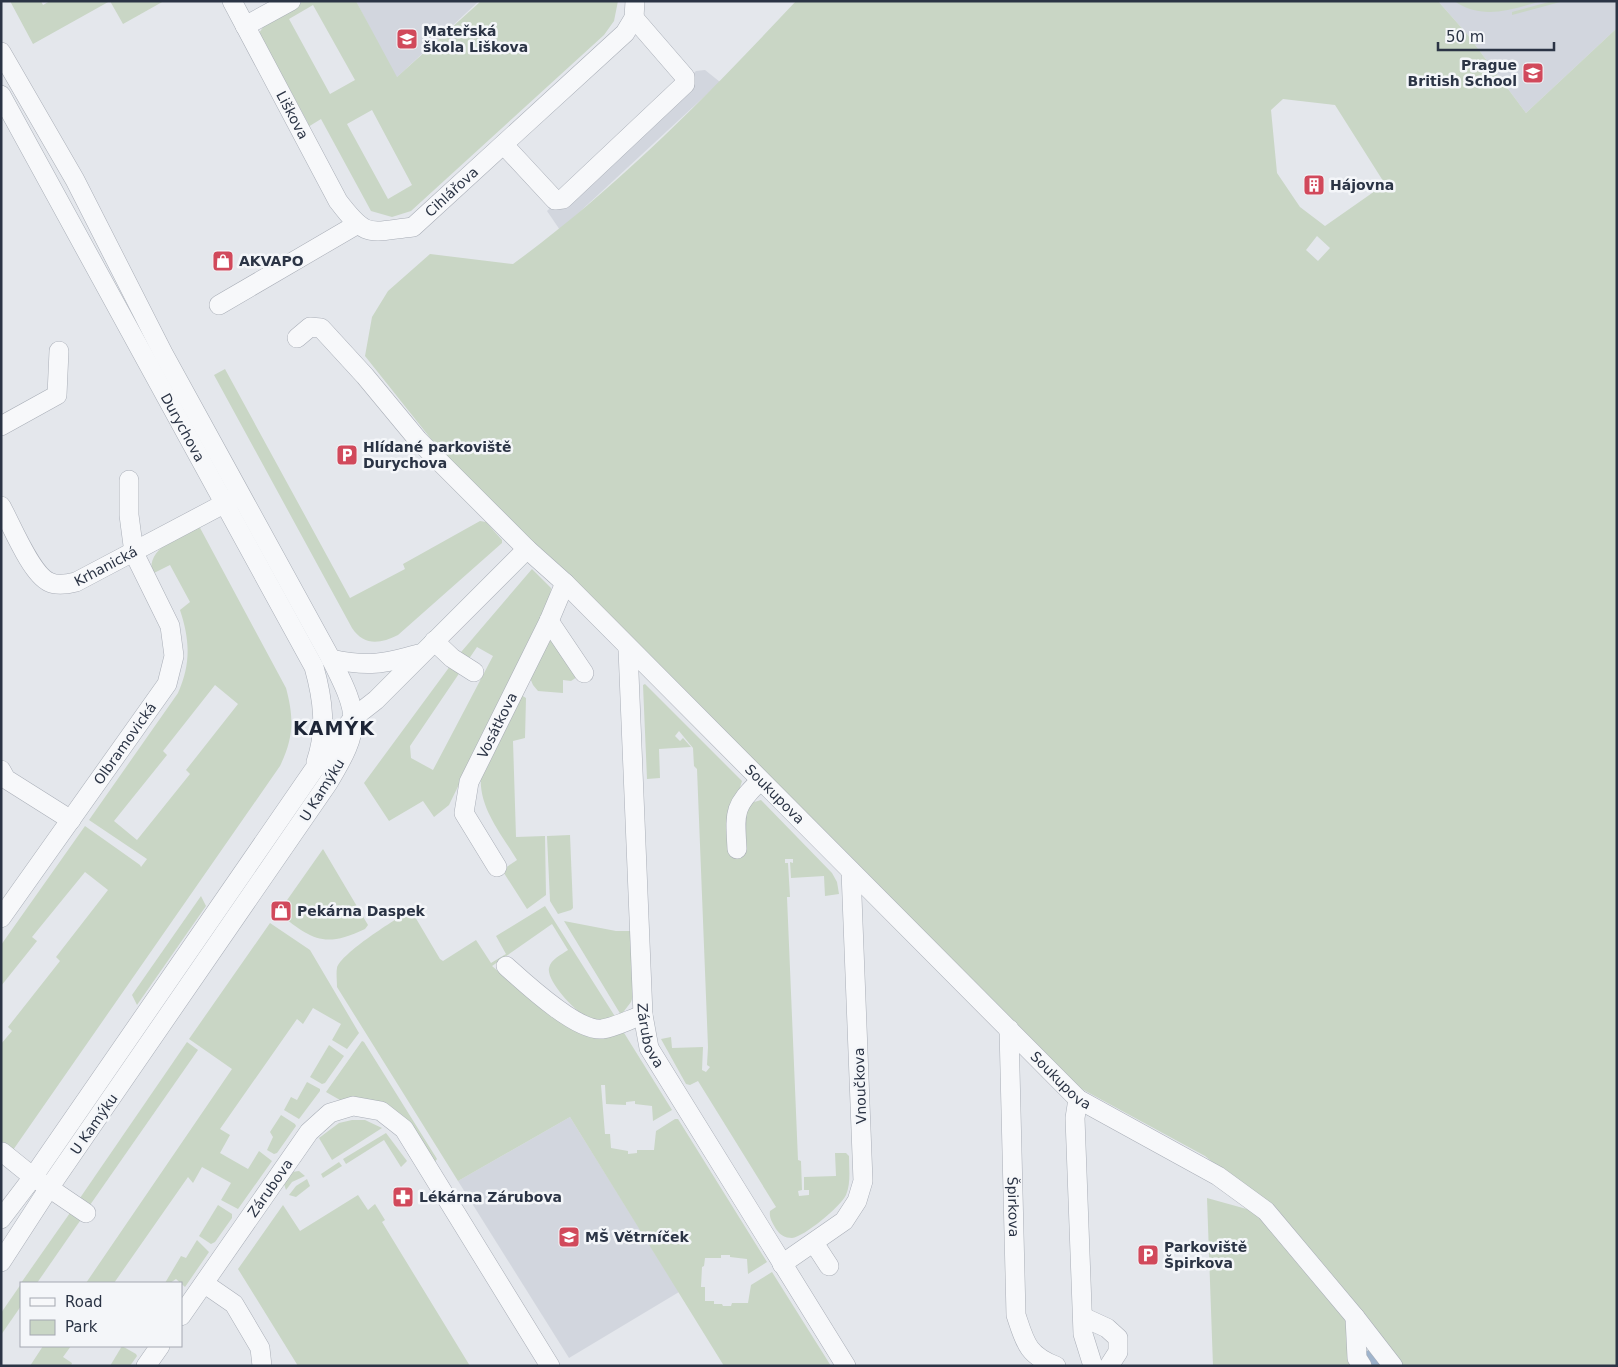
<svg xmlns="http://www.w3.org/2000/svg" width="1618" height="1367" font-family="'DejaVu Sans',sans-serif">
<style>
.built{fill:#d2d6de}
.green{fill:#c9d6c5;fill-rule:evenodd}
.water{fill:#9fb4cc}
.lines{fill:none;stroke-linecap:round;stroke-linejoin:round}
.minor-casing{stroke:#a9aeb7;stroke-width:20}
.minor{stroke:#f7f8fa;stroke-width:19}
.labels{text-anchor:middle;stroke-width:5;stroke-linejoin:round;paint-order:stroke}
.poi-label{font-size:14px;font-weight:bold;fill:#2b3445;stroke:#f4f6f9;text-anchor:start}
.street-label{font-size:14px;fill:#2b3445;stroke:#f4f6f9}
.district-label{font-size:19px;font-weight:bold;letter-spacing:1px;fill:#1d2536;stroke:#f4f6f9}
</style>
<rect width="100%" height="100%" fill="#e4e7ec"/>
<g class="built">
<polygon points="356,1 479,1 396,78"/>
<polygon points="1438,1 1617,1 1617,28 1526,113 1467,34"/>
<polygon points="705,70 720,82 560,230 547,211 696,71"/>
<polygon points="570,1117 679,1292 569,1358 458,1181"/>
</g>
<g class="green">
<polygon points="10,1 41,1 43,5 50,1 110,1 33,44"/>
<polygon points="110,1 164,1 123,24"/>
<path d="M303 1H356L397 77 481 1H618L614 21 604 35 411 211 392 217 371 211 321 119 308 127V123L259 33 266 23ZM313 5 355 80 330 94 289 19ZM372 110 412 185 388 199 347 124Z"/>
<path d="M796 1H1438L1467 34 1526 113 1617 28V1366H1397L1267 1206 1205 1156 1067 1081 435 444 365 356 372 317 388 291 430 254 513 264C617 188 708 95 796 1ZM1283 99 1335 105 1385 184 1325 226 1300 207 1277 173 1271 110ZM1317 236 1330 248 1318 261 1306 250Z"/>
<path d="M1454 1H1542C1512 9 1483 21 1454 1Z"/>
<polygon points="1552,1 1564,1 1512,15 1512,12"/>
<path d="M225 369 350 598 405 569 403 564 480 521 486 522 502 540V543L398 635C380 644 364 646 352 628L214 375Z"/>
<path d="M199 526 286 688C294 718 294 737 280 766L4 1163 1 1160V1044L12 1031 8 1027 60 961 56 957 108 890 85 872 32 937 37 941 1 986V945L85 826 140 865 141 867 147 859 89 820 178 693C191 664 190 640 180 610L190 602 170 565 152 574C146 547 180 537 199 526ZM215 685 238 704 186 770 190 774 137 840 114 821 167 755 163 751Z"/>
<path d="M532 569 551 588 550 598 449 805 434 817 423 801 389 821 364 783 456 658ZM477 647 493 656 433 770 411 758 410 746Z"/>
<polygon points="552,639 577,677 571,681 563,680 563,693 538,691 533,685 530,678 549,640"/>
<path d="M645 684 742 781 737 797 744 818 751 803 761 800 832 873 837 882 839 894 825 896 824 876 791 878 790 862 793 863V859H785V863H788L790 897H787L798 1160 801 1161 802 1190 798 1191 799 1196 809 1195V1190H804V1177L836 1176 835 1153H846L849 1156C849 1169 851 1183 846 1195 841 1206 804 1237 792 1238 785 1238 780 1235 776 1229 772 1222 769 1218 770 1211L776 1207 698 1081 690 1085 686 1084 661 1039 671 1037 672 1048 703 1047 702 1070 706 1072 710 1067 707 1065 708 1047 697 769 694 766 693 748 679 731 675 736 680 741 683 738 691 747 659 749 660 778 647 779 643 685Z"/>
<path d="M521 695 526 698 525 738 513 741 516 837 545 836 546 895 527 909 502 870 517 860C501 833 478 807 481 775Z"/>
<polygon points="570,835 573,908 571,910 558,914 550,901 547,836"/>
<path d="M323 849 368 925 365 929C323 949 312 939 278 913Z"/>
<polygon points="201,896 206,906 137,1005 132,995"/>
<path d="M545 906 616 1018C608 1020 601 1023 593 1021 580 1017 546 982 549 968 551 959 561 955 568 950L552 924 492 966 514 985 580 1029 621 1028 672 1110 653 1121 652 1106 635 1104V1101L626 1102V1105L606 1104 605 1085H601L605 1134H610L611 1148 628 1151V1154L637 1153V1150H654L656 1131 675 1119H678L767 1262 748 1274 747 1259 730 1257V1255H721V1258H705L704 1266 702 1267 701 1287H705V1301H714V1304H722L723 1306H731L732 1303H748L751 1285 772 1272 831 1366H724L570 1117 458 1181 337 987C337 981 336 973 337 968 341 953 396 919 411 910L440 959 443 961 476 940 491 963 506 954 496 936Z"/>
<polygon points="564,921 616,931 632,931 634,993 631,1002 621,1015"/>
<polygon points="270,923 310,950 359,1033 347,1049 332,1040 341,1024 313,1008 303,1024 297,1019 220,1129 230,1135 220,1153 248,1169 259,1151 272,1161 238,1209 221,1200 231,1183 202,1167 193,1183 188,1177 114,1283 86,1283 232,1069 189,1039"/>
<polygon points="362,1041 364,1042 437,1159 433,1164 354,1099 340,1100 326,1092"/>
<polygon points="187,1042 198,1050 90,1205 80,1198"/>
<polygon points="329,1045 344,1056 325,1083 322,1084 310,1077"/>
<polygon points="307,1082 320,1089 320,1091 299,1119 284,1110 291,1097 297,1100"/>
<polygon points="281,1115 295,1124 296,1126 277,1153 274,1154 267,1150 273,1137 270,1132"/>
<polygon points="352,1120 365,1120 382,1128 332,1160 319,1138 339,1123"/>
<polygon points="386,1133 407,1161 401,1167 384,1140 346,1164 343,1159"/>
<polygon points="339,1162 342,1166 323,1178 321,1174"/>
<polygon points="299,1171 305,1176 292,1182 286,1190 284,1184 292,1172"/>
<polygon points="307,1179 310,1186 296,1197 289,1195 296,1186"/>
<polygon points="358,1195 368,1210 375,1204 385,1220 382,1222 470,1366 298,1366 238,1269 283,1205 300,1231"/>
<polygon points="1207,1198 1261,1213 1346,1315 1356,1366 1213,1366"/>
<polygon points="218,1205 232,1214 232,1218 215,1242 211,1244 199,1236"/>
<polygon points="72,1210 82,1218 37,1283 21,1283"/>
<polygon points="197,1240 209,1252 185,1287 176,1279 170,1283 165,1283 181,1256 186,1258"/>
<polygon points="21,1284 21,1306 1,1335 1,1313"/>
<polygon points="43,1346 71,1346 63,1357 72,1363 71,1366 30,1366"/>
<polygon points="122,1346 136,1354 137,1356 130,1366 110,1366"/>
</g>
<polygon class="water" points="1374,1346 1387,1366 1368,1366 1361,1355"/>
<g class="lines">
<g class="minor-casing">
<g id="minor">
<path id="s1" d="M232 1 338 201C367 239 368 232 413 227L625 33 634 18 635 1"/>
<polyline points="245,26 291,1"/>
<path d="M1 52 75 180 163 353 331 659C360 716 362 727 328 783L49 1188 1 1262"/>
<path id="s2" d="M1 95 314 667C323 699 327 730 316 762"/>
<polyline points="504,145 555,200 563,199 685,84 685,77 634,18"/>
<polyline points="219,305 356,225"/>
<path id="s3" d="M297 338 310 327 321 328 365 376 418 440 527 549 565 583 1078 1099 1218 1176 1266 1211 1355 1317 1393 1366"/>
<polyline points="1,426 57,395 59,351"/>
<path id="s4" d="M1 506C11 524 31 574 49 582 57 586 68 584 76 582L235 498"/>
<polyline points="549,621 584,673"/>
<polyline points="434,641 452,658 474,672"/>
<path id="s5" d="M628 649 643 1015 649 1048 846 1366"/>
<path d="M331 659C368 667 383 664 419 654"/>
<polyline points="1,770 6,779 71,820"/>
<path d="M737 849C735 812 733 807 760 781"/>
<path id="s6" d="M497 867 464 813 469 782 549 621 565 583"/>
<path id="s7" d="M1 918 167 684 174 656 170 626 134 553 129 515V480"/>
<path d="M506 966C525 983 577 1032 602 1029 616 1027 630 1019 643 1015"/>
<path id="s8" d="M1009 1029 1016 1315C1025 1342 1027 1355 1056 1366"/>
<polyline points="1078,1099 1075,1118 1083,1334 1093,1366"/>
<polyline points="2,1152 33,1177 86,1213"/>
<polyline points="1,1219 33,1177 313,771 353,718 376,700 527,549"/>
<polyline points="814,1243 829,1266"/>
<polyline points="782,1264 844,1221 857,1201 863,1181 851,871"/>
<polyline points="205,1284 234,1304 260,1348 262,1366"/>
<path id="s9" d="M181 1316 309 1132 330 1113 353 1106 381 1111 404 1129 550 1366"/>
<polyline points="1083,1317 1107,1328 1118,1338 1118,1352 1109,1366"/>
<polyline points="1355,1317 1357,1358 1362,1366"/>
<polyline points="146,1366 160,1346"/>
</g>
</g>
<use href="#minor" class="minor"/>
</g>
<defs>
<g id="school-square" transform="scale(1.125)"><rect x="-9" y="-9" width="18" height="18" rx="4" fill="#d1495b" stroke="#f4f6f9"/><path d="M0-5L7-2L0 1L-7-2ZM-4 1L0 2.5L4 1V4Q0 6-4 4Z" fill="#fff"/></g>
<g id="building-square" transform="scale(1.125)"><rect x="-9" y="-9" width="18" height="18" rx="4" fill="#d1495b" stroke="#f4f6f9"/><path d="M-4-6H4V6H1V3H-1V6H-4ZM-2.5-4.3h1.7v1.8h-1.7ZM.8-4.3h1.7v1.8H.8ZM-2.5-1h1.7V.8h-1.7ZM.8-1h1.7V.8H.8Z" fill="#fff"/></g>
<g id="shop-square" transform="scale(1.125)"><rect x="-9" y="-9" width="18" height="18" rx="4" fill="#d1495b" stroke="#f4f6f9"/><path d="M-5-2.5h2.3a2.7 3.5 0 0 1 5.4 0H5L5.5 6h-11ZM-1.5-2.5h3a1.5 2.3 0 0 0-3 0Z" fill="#fff"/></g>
<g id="parking-square" transform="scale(1.125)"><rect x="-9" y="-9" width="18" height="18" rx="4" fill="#d1495b" stroke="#f4f6f9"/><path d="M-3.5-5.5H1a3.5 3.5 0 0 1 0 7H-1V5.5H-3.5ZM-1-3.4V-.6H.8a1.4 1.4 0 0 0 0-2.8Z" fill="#fff"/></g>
<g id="pharmacy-square" transform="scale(1.125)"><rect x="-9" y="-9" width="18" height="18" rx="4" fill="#d1495b" stroke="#f4f6f9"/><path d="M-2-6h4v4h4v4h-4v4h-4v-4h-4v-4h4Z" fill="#fff"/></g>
</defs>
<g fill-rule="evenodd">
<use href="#school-square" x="407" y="39"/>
<use href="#school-square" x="1533" y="73"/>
<use href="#building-square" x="1314" y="185"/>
<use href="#shop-square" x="223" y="261"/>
<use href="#parking-square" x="347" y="455"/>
<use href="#shop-square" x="281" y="911"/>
<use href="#pharmacy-square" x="403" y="1197"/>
<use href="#school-square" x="569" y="1237"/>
<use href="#parking-square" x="1148" y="1255"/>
</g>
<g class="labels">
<g class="poi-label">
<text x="423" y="36">Mateřská<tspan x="423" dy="16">škola Liškova</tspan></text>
<text x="1517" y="70" text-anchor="end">Prague<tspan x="1517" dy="16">British School</tspan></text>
<text x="1330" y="190">Hájovna</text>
<text x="239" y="266">AKVAPO</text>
<text x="363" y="452">Hlídané parkoviště<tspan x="363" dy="16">Durychova</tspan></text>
<text x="297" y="916">Pekárna Daspek</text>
<text x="419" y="1202">Lékárna Zárubova</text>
<text x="585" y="1242">MŠ Větrníček</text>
<text x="1164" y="1252">Parkoviště<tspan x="1164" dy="16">Špirkova</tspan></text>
</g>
<g class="street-label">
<text dy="5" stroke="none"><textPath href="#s1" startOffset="129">Liškova</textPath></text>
<text dy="5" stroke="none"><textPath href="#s1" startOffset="366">Cihlářova</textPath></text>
<text dy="5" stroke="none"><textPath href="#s2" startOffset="379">Durychova</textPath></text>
<text dy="5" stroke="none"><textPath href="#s4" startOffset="152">Krhanická</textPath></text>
<text dy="5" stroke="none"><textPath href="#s6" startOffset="158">Vosátkova</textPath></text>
<text dy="5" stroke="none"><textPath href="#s7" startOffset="214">Olbramovická</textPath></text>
<text transform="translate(322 790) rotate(-58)" y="5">U Kamýku</text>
<text dy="5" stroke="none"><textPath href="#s3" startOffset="679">Soukupova</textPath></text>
<text dy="5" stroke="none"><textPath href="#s5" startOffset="388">Zárubova</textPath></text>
<text dy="5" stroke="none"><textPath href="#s3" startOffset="1084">Soukupova</textPath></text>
<text transform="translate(860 1086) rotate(-92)" y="5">Vnoučkova</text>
<text transform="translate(94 1124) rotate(-55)" y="5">U Kamýku</text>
<text dy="5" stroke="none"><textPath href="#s9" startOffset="156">Zárubova</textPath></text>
<text dy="5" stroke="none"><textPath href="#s8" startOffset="178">Špirkova</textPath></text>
</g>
<g class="district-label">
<text x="334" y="735">KAMÝK</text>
</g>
</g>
<rect width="1618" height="1367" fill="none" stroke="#2b3445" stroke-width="5"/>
<rect x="20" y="1282" width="162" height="65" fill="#f4f6f9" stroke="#a4a8b1"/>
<rect x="30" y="1298" width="25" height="8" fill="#f7f8fa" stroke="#a4a8b1"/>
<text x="65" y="1307" font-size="15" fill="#2b3445">Road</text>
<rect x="30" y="1320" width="25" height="15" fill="#c9d6c5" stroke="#a4a8b1"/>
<text x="65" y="1332" font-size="15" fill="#2b3445">Park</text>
<path d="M1438 42v8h116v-8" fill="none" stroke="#2b3445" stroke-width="2.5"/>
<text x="1446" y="42" font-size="15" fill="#2b3445" stroke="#f4f6f9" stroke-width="4" paint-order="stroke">50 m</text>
</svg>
